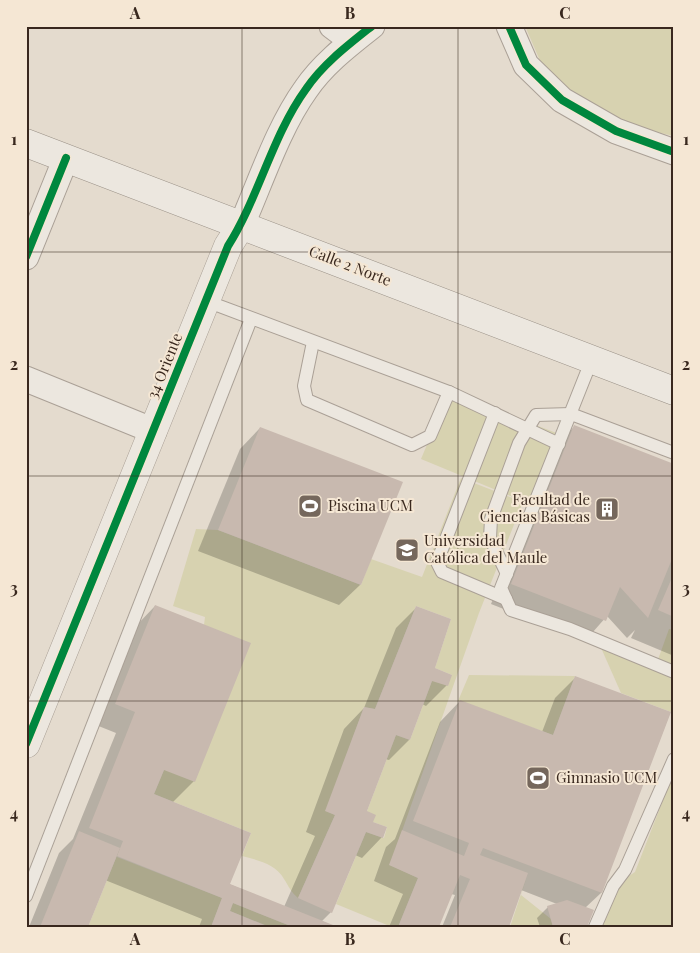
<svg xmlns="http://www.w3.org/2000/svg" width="700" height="953" font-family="'Playfair Display',serif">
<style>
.green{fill:#d7d2b0}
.shadow{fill:#0003}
.building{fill:#c8b9af}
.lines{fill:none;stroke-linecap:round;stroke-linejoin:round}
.service-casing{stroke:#aaa096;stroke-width:14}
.minor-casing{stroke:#aaa096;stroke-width:27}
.tertiary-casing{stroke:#aaa096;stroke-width:29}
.secondary-casing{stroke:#999086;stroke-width:29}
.service{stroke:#ece7df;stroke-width:12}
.minor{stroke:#ece7df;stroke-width:25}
.tertiary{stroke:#ece7df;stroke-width:28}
.secondary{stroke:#ece7df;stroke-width:28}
.cycleway-casing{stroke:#f5e7d4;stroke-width:11}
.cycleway{stroke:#00873e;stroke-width:8}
.grid{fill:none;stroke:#39281e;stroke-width:1;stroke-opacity:0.55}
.labels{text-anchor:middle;stroke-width:4;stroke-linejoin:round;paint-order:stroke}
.street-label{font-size:15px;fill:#39281e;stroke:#f5e7d4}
.poi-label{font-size:15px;fill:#39281e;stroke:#f5e7d4;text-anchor:start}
.neatline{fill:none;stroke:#39281e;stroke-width:2}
.grid-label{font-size:16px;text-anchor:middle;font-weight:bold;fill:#39281e}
</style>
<rect width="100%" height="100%" fill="#e4dbce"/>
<g class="green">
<polygon points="525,26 674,26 674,136 625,125 574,96 541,63"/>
<polygon points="449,392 559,434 530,504 421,459"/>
<path d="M461 478 523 502 479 613 390 865 418 878 398 927H392L336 904 366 832 384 838 387 827 373 822 367 811 396 735 410 740 432 681 452 675 435 668 451 619 416 606 375 709 364 707 326 811 335 815 298 898C291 892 289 887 284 879 276 864 257 860 242 856L251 833 154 794 164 770 204 625 205 617 173 606 196 529 218 530 361 585 371 559 422 577Z"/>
<polygon points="669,629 674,630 674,674 656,665"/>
<polygon points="598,641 674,676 674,710 671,712 621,693"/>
<polygon points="469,675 575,676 553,735 458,701"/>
<polygon points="674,772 674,927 598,927 623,880 635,872"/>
<polygon points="120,848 117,857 222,898 211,927 88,927"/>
<polygon points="528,873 521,895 551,919 553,927 510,927"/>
<polygon points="233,903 293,927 270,927 230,911"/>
</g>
<g class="shadow">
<polygon points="574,427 674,466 674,656 631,638 635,630 627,638 607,616 585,641 491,604 553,447"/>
<polygon points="260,428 401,483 360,585 339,605 198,551 240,449"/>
<polygon points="155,606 194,781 172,803 229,884 284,907 315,836 306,832 344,729 364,708 396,628 417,607 434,669 447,685 426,706 422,704 409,740 389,760 385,759 366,812 382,837 362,858 355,855 331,912 322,921 335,927 199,927 202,919 105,880 87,927 29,927 59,853 73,839 116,733 96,725 135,627"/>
<polygon points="576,677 670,713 601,893 585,908 586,927 540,927 537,918 548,907 557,904 521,890 508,927 442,927 455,895 451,894 438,927 389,927 403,894 374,881 386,847 395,839 440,722 460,701 542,732 555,698"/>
</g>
<g class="building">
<polygon points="574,425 674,464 674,554 648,618 620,587 606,621 511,584"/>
<polygon points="260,427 403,482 361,585 218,530"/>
<polygon points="674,573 674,617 658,610"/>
<polygon points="155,605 251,643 195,782 164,770 154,794 251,833 230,884 338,927 293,927 233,903 230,911 269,927 211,927 222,898 117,856 123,841 89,828 135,712 115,704"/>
<polygon points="416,606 451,619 435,668 452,675 448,686 432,681 410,740 396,735 367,811 376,815 373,822 387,827 383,838 366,832 332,913 298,898 335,815 325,811 364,707 375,709"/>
<polygon points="575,676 671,712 602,893 483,848 480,855 528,873 509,927 450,927 470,879 460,875 439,927 398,927 418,878 389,865 402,830 464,856 469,843 413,821 460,700 553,735"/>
<polygon points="79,831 120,848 88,927 40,927"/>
<polygon points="567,900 594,910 587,927 553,927 547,906"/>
</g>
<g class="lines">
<g class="service-casing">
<g id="service">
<polyline points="206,301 449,392 559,444"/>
<polyline points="313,342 304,386 307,400 412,445 430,436 449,392"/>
<polyline points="592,359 501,588 511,610 570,629 674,672"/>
<polyline points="495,413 437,562 442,572 506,599"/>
<polyline points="507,574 490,538 491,519 519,443 536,415 571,414 674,453"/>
<polyline points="26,896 251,319"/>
<polyline points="595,927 613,886 625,870 674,759"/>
</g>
</g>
<g class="minor-casing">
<g id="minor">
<polyline points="332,26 352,41"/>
<polyline points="509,26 526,65 562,100 616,131 674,152"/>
<path d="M242 224C261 181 278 128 306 89 323 64 348 45 372 26"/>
<polyline points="26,257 66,158"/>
<polyline points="26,379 154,431"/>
</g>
</g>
<g class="tertiary-casing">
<polyline id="tertiary" points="26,744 228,246 242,224"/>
</g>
<g class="secondary-casing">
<polyline id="secondary" points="26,143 674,391"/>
</g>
<use href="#service" class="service"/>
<use href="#minor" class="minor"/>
<use href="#tertiary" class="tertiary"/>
<use href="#secondary" class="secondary"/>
<g class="cycleway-casing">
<g id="cycleway">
<polyline points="509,26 526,65 562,100 616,131 674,152"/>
<polyline points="26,257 66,158"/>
<path d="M26 744 228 246C259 197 272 136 306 89 323 64 348 45 372 26"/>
</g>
</g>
<use href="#cycleway" class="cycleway"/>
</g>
<path class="grid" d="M242 26V927M458 26V927M26 252H674M26 476H674M26 701H674"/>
<defs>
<g id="stadium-square" transform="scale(1.25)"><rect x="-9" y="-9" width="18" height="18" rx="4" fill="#75675c" stroke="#f5e7d4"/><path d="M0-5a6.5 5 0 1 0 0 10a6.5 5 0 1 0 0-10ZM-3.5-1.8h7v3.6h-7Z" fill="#fff"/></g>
<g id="building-square" transform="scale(1.25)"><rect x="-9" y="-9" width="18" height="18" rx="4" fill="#75675c" stroke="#f5e7d4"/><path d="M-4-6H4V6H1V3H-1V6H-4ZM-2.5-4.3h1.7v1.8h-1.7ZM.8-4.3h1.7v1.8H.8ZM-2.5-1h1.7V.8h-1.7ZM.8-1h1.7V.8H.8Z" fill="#fff"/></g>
<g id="university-square" transform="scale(1.25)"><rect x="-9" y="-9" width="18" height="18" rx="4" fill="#75675c" stroke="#f5e7d4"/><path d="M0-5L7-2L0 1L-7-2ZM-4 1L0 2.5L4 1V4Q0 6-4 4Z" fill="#fff"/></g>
</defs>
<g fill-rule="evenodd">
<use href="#stadium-square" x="310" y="506"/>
<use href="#building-square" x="607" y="509"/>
<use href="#university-square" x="407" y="550"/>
<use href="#stadium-square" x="538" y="778"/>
</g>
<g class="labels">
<g class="street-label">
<text transform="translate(350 266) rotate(21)" y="5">Calle 2 Norte</text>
<text transform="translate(165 366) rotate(-68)" y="5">34 Oriente</text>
</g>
<g class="poi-label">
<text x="590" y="505" text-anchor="end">Facultad de<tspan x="590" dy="17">Ciencias Básicas</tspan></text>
<text x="328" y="511">Piscina UCM</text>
<text x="424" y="546">Universidad<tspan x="424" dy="17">Católica del Maule</tspan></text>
<text x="556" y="783">Gimnasio UCM</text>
</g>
</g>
<rect width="700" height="953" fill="none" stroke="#f5e7d4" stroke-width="55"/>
<rect x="28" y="28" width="644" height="898" class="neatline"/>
<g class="grid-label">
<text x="135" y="19">A</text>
<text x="350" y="19">B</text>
<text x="565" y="19">C</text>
<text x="14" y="145">1</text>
<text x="686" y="145">1</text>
<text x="14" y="370">2</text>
<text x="686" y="370">2</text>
<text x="14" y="594">3</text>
<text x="686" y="594">3</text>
<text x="14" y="819">4</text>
<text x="686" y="819">4</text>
<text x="135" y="945">A</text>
<text x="350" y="945">B</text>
<text x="565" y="945">C</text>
</g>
</svg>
